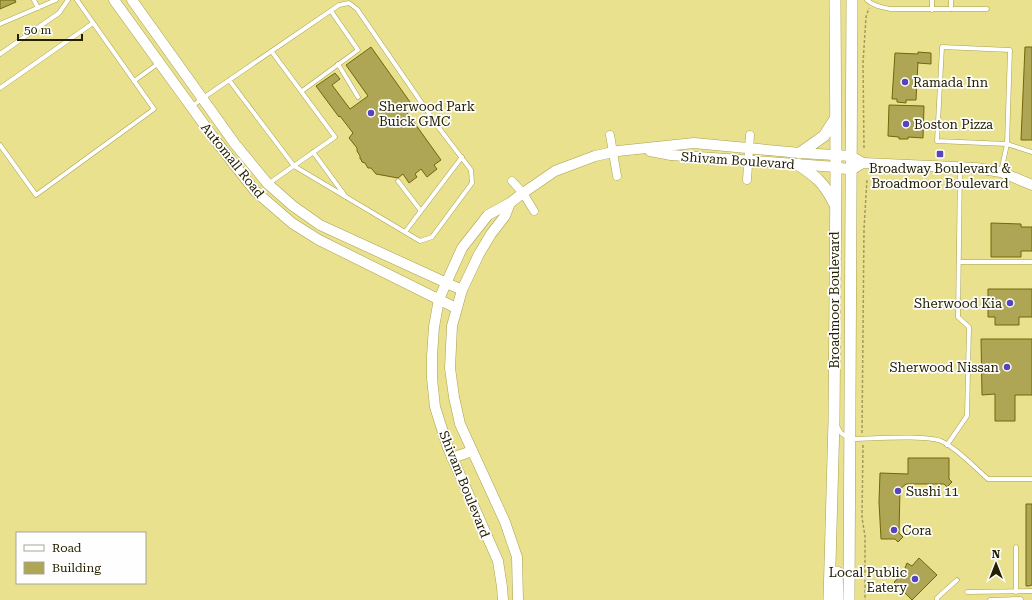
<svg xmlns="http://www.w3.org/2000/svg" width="1032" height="600" font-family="'Roboto Serif',serif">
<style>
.building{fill:#aea654;stroke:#706708}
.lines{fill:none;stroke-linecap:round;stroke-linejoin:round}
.service-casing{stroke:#a9a14f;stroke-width:5}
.minor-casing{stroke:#a9a14f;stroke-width:9}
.tertiary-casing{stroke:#a9a14f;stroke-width:11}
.secondary-casing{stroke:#a9a14f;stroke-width:12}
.path{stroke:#a29b5b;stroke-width:1.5;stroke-dasharray:3 2;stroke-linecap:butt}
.service{stroke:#fff;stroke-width:4}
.minor{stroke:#fff;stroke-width:8}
.tertiary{stroke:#fff;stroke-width:10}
.secondary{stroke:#fff;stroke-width:11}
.poi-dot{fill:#5545bd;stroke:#fefefe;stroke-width:1.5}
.labels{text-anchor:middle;stroke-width:3.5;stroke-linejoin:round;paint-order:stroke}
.poi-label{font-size:13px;fill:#242000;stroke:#fefefe;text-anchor:start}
.street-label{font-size:13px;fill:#242000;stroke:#fefefe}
</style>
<rect width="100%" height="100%" fill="#e9e18e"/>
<g class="building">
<polygon points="0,0 15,0 16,2 0,9"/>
<polygon points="371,47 410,102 403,107 441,160 434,165 437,169 427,177 421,169 415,174 417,177 409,183 403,174 398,178 376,174 371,168 368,168 365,163 362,162 361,159 360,159 360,156 357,151 357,148 349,138 353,133 340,116 339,117 316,86 335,73 340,79 332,85 350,109 368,96 346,65"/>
<polygon points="1025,47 1032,47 1032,140 1021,140"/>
<polygon points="918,52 931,53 931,64 918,63 918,62 916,100 906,100 906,103 897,102 897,99 892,99 895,53 918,54"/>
<polygon points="889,105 924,106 923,138 908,137 908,139 899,139 899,137 888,136"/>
<polygon points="991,223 1021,224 1021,227 1032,227 1032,251 1021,251 1021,257 991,257"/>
<polygon points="988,289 1032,289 1032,317 1019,317 1019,325 995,325 995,317 988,317"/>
<polygon points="981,339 1032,339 1032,395 1015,395 1015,421 995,421 995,394 982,395"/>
<polygon points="908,458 949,458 949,479 952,482 947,487 944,484 906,484 900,489 899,533 903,537 898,542 895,539 881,539 879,502 880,473 908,474"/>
<polygon points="1026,504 1032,504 1032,585 1029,586 1026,586"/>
<polygon points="919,558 937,575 912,600 894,582 907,570 905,568 907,563 912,566"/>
</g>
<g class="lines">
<g class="service-casing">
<g id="service">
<polyline points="34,0 38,8"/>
<path d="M867 0C874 6 881 7 890 9H987"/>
<polyline points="951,9 951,0"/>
<polyline points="932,10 932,0"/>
<polyline points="0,24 56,0"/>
<polyline points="0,54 59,13 68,0"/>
<polyline points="338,64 358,97"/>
<polyline points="134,81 159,63"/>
<polyline points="0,88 93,23"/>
<polyline points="302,91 358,50 331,11"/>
<polyline points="191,107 203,98 339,5 349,3 357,9 439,128 471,170 472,183 432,237 420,241 294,166 229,80"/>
<polyline points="0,145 36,195 154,109 77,0"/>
<polyline points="313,152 346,197"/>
<polyline points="1001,172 1007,144 1010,50 942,47 937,141 1007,144 1032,152"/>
<polyline points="398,181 421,211"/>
<polyline points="268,184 335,137 272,52"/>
<polyline points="405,232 462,157"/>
<polyline points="959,262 1032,262"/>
<path d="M837 426 841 433 850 439C868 439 929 434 943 442 959 450 974 467 988 479H1032"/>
<polyline points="947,445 967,416 969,327 958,317 960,168"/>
<polyline points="1016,547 1016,592"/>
<polyline points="967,592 1032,591"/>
<polyline points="937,600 937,598 957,580"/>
<polyline points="990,600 1021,599"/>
</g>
</g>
<g class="minor-casing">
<g id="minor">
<polyline points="610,135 617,176"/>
<polyline points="747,180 750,135"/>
<polyline points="512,181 523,193 534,211"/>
</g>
</g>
<g class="tertiary-casing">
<g id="tertiary">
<polyline points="114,0 216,141 255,191 292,223 319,240 456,308"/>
<polyline points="132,0 235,144 268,184 293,206 320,225 462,290"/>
<polyline points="650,151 671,155 836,167 851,170 863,163 976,168 1001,172 1032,185"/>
<polyline points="510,203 505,216 491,234 479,254 462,290 452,326 450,368 454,397 460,424 505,522 517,557 518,600"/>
<polyline points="452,458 472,451"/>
<polyline points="503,600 502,587 498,561 448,448 435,407 432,378 432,356 434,327 439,299 462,248 488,215 510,203 523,193 555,171 595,156 618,151 694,143 800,153 851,156 863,163"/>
</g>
</g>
<g class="secondary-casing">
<g id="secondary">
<polyline points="800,153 824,136 835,119"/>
<path d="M797 164C816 176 824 183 834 203"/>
<polyline points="837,572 838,600"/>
<polyline points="829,600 834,421 836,167 835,0"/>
<polyline points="849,600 852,0"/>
</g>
</g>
<g class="path">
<polyline points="864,148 863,63 866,17 869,8"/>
<polyline points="862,433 864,229 867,179"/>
<polyline points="863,445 862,518 865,536 865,600"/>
</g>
<use href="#service" class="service"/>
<use href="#minor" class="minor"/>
<use href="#tertiary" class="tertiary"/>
<use href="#secondary" class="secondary"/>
</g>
<g class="poi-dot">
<circle cx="905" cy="82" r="4"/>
<circle cx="371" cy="113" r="4"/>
<circle cx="906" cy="124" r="4"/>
<rect x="936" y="150" width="8" height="8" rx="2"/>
<circle cx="1010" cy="303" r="4"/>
<circle cx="1007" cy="367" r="4"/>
<circle cx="898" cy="491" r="4"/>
<circle cx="894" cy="530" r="4"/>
<circle cx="915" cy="579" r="4"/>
</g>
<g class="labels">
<g class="poi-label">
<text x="913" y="87">Ramada Inn</text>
<text x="379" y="111">Sherwood Park<tspan x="379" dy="15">Buick GMC</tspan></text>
<text x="914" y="129">Boston Pizza</text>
<text x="940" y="173" text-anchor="middle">Broadway Boulevard &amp;<tspan x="940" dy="15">Broadmoor Boulevard</tspan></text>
<text x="1002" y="308" text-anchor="end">Sherwood Kia</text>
<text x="999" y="372" text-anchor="end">Sherwood Nissan</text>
<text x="906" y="496">Sushi 11</text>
<text x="902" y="535">Cora</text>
<text x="907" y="577" text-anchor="end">Local Public<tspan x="907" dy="15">Eatery</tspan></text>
</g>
<g class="street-label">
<text transform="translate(233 160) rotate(51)" y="5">Automall Road</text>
<text transform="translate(738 160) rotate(4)" y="5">Shivam Boulevard</text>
<text transform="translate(834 300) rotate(-90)" y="5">Broadmoor Boulevard</text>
<text transform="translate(465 484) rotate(68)" y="5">Shivam Boulevard</text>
</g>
</g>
<rect x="16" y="532" width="130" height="52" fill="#fefefe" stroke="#a7a598"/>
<rect x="24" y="545" width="20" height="6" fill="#ffffff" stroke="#a7a598"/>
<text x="52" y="552" font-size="12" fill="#242000">Road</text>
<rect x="24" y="562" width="20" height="12" fill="#aea654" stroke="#a7a598"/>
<text x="52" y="572" font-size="12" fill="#242000">Building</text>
<g transform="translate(996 564)" stroke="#fefefe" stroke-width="3" paint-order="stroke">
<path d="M0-3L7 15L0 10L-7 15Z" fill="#242000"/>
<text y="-6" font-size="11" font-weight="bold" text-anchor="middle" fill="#242000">N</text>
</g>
<path d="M18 34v6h64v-6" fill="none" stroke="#242000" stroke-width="2"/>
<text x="24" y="34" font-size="12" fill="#242000" stroke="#fefefe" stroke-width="3" paint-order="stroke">50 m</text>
</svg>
